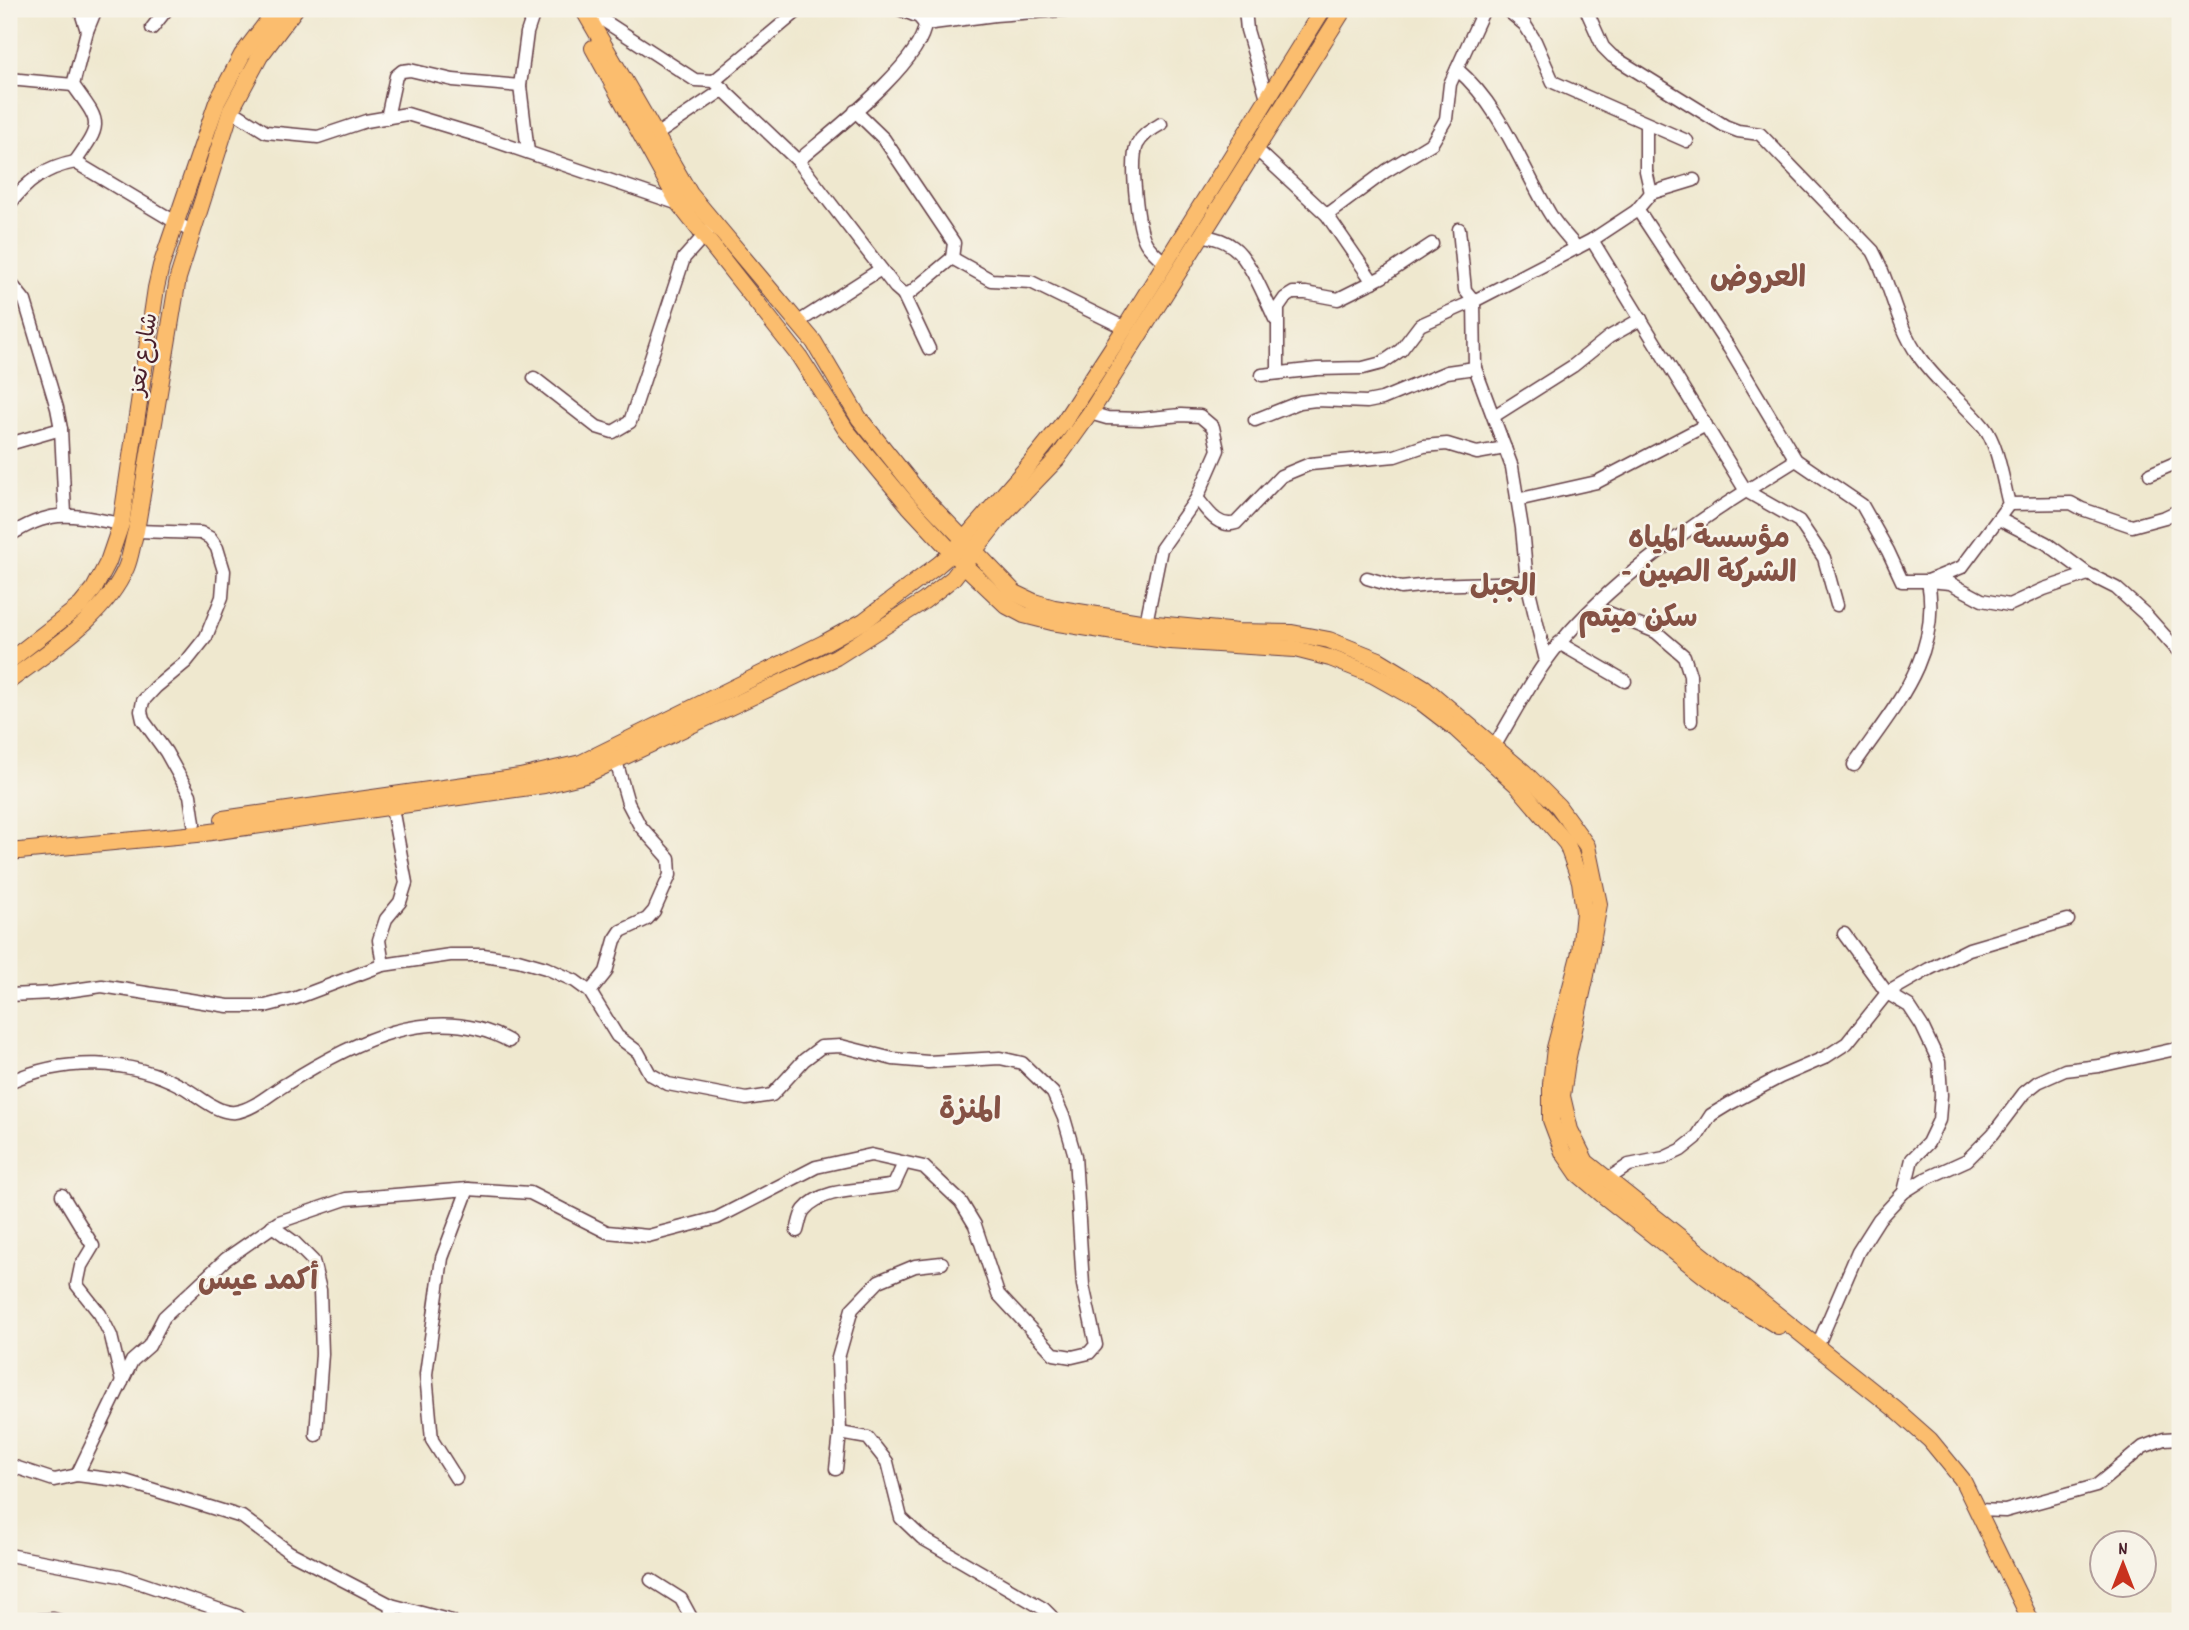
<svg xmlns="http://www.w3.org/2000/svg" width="2189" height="1630" font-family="Dekko,'Playpen Sans Arabic',sans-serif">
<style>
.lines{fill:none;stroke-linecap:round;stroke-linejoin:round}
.minor-casing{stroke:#633d44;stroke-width:15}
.major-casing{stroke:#633d44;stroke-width:18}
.minor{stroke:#fff;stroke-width:12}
.major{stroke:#fbbd6e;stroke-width:16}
.labels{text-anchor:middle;stroke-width:5;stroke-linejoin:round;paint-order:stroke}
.street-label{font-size:23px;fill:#4a1f2b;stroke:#f7f3e8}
.district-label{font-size:30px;font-weight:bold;fill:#855245;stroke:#f7f3e8}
</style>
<rect width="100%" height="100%" fill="#f7f3e8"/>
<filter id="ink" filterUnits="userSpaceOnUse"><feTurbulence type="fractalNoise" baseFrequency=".0143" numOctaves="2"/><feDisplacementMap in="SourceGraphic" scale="14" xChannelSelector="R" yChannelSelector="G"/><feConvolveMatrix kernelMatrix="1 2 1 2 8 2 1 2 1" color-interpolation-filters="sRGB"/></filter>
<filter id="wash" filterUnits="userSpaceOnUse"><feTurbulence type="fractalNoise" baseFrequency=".00686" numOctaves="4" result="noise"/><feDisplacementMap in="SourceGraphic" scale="28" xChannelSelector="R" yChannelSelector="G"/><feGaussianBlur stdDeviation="1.57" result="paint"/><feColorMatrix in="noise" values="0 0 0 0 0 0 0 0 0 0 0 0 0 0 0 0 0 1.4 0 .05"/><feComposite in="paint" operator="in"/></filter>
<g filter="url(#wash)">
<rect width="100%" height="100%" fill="#efe8cf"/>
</g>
<g filter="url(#ink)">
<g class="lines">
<g class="minor-casing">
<g id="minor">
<polyline points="80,9 87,31"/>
<polyline points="586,9 695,80 714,81 798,161 895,287 903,294 929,349"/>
<polyline points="899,9 919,17 925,24"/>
<polyline points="1245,9 1247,30 1267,98"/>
<polyline points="1506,9 1525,25 1535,41 1553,82 1687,141"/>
<path d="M1586 9 1603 47 1612 56 1725 126 1738 131 1760 134 1873 251C1891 284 1896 324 1918 355 1936 382 1963 402 1984 427 1998 444 2003 482 2009 504L1962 567 1928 581H1902L1888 551 1862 505 1796 460 1729 348 1640 213 1636 211"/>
<polyline points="925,24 995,15 1075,9"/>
<polyline points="152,28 167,9"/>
<path d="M1457 69C1502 108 1520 164 1550 214 1557 226 1568 237 1577 248"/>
<polyline points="9,79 73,85"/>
<polyline points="714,81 800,9"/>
<polyline points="231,110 266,132 318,137 366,121 407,114 483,137 679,204"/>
<polyline points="855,111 884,139 954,243 952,258 910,293 903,294"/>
<polyline points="387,118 396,76 402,71 410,70 453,80 520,86"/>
<path d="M1161 124C1151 130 1143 134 1137 145 1130 161 1137 228 1146 243 1150 250 1159 257 1165 263"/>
<polyline points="1646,125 1646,171 1651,193"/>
<polyline points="656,135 724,89"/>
<polyline points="1255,148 1327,215 1373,282"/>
<polyline points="528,152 520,86 527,33 535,9"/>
<path d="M798 161C829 134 922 63 925 24"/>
<path d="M75 162C103 122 101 124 73 85L87 31 96 9"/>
<path d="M9 205C27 181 45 168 75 162L192 232"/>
<polyline points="1327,215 1386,171 1432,143 1446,119 1450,84 1484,9"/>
<polyline points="1459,229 1465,290 1474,301 1475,368 1512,467 1522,528 1527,582 1546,661"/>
<path d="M1201 235C1213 238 1223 239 1233 247 1249 258 1266 300 1275 319"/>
<polyline points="1592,240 1746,491 1796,460"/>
<polyline points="952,258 991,280 1031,282 1125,328"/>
<polyline points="9,281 25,301 57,408 61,429 65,514"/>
<polyline points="797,323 881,269"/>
<polyline points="1278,373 1278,308 1285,298 1293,293 1306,293 1338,299 1382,277 1432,244"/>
<polyline points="1262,375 1317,369 1363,368 1382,363 1401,350 1420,325 1474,301 1592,240 1636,211 1651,193 1694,180"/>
<polyline points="534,378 597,427 613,432 630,422 684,258 710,229"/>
<polyline points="1090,413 1107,418 1141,419 1181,415 1200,416 1213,427 1218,450 1197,498 1161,549 1146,623"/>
<polyline points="1494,416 1573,366 1609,337 1641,319"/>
<polyline points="1255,420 1300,402 1316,400 1367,402 1382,399 1447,372 1475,368"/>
<polyline points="9,444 61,429"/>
<polyline points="2150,474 2180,461"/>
<path d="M1197 498C1207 510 1218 529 1236 523L1281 476 1310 464 1395 456 1424 446 1447 444 1477 453 1505 448"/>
<polyline points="1517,500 1597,482 1706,425"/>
<polyline points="2009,504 2071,503 2082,509 2132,526 2165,517 2180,510"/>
<polyline points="1999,519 2046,543 2088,574 2116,588 2146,615 2180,653"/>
<polyline points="136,531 201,533 210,538 217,548 224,571 222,597 206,637 186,662 156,687 143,701 141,711 143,720 166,752 190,795 194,823"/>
<path d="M9 536C53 507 72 515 121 524"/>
<polyline points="1367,578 1401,588 1430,585 1527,582"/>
<polyline points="1594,607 1656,632 1684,656 1690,675 1691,721"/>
<polyline points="1559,643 1625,681"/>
<path d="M1494 747C1515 712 1534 674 1560 643 1607 586 1684 530 1746 491L1799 521 1824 558 1837 605"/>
<path d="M1854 765C1893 708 1942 656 1928 581L1950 583 1982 600 2009 605 2044 589 2088 574"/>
<polyline points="1844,934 1887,993 1909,1006 1922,1026 1939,1062 1941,1095 1939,1120 1928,1143 1912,1159 1904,1192"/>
<polyline points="9,938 9,947"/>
<polyline points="383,965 379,940 386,919 400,902 406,883 392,808"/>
<polyline points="590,992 606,972 615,940 621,931 647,919 654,911 670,875 669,858 640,826 628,803 616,761"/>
<polyline points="9,995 53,993 102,986 228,1006 265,1006 296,998 383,965 450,955 483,955 518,960 546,968 575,981 590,992 617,1036 638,1052 650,1074 668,1084 746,1099 772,1095 804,1060 821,1047 841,1046 893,1059 928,1062 1000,1058 1022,1063 1053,1093 1064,1118 1075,1156 1083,1285 1096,1345 1089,1353 1072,1357 1054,1354 998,1294 975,1225 961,1202 924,1167 871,1155 816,1167 717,1218 648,1236 607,1232 530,1193 468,1189 346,1199 279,1222 226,1259 164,1317 149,1346 132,1361 77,1475"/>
<path d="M9 1082C64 1057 130 1058 183 1087 198 1095 217 1114 235 1112 253 1110 271 1093 286 1084 351 1043 433 1000 509 1041"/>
<polyline points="1608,1179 1629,1165 1664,1158 1681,1150 1696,1138 1711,1115 1729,1104 1780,1077 1824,1058 1847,1043 1887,993 1929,969 1969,949 2068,920"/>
<polyline points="62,1195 93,1246 81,1266 77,1285 100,1314 111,1336 122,1382"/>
<polyline points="272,1226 294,1242 313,1261 320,1290 322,1354 316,1435"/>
<path d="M797 1231C799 1225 800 1215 804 1210 823 1186 868 1191 894 1185L904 1163"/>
<polyline points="1817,1347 1858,1252 1879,1219 1904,1192 1923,1180 1967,1160 1993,1134 2024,1093 2038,1082 2065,1070 2099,1066 2180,1048"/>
<polyline points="840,1433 868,1438 887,1462 901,1518 922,1538 1044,1609 1056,1621"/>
<polyline points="9,1465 54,1480 77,1475 125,1481 242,1517 289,1552 391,1605 452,1621"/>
<polyline points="836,1469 840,1433 838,1358 852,1309 879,1281 915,1266 942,1263"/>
<polyline points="456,1478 432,1440 426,1374 442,1258 468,1189"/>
<polyline points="1977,1510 2005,1511 2096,1486 2143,1447 2164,1439 2180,1438"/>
<polyline points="9,1555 120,1576 238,1616"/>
<polyline points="651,1580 681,1599 693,1621"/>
<polyline points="391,1605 393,1621"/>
<polyline points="29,1621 53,1619 60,1621"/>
</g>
</g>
<g class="major-casing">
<g id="major">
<polyline points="583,9 690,194 814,342 859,418 920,494 1015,593 1034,602 1054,608 1146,623 1238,632 1292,633 1329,640 1379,660 1425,688 1524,772 1558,806 1587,846 1599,904 1586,975 1567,1061 1562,1096 1570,1130 1586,1162 1895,1409 1930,1440 1962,1479 2031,1621"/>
<polyline points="593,48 679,204 799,356 846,430 909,506 964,565 1007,606 1024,615 1052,622 1170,641 1295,649 1330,658 1373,675 1421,702 1456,729 1516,784 1567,844 1580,881 1584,912 1580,952 1555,1048 1551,1084 1551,1120 1563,1152 1578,1174 1604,1196 1706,1277 1747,1307 1778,1326"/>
<polyline points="9,661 81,605 94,589 108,562 121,524 156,288 161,266 217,102 242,55 277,9"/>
<path d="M9 681C51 649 104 618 126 568 131 556 132 543 136 531L178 278 231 110 260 56 295 9"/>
<polyline points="223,819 520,777 581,763 824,643 864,621 938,565 953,552 1030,464 1063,423 1125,328 1323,9"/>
<polyline points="9,852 197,834 544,785 585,775 836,657 924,601 953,578 1000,518 1057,459 1090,413 1344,9"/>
</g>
</g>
<use href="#minor" class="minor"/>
<use href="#major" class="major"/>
</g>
</g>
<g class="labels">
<g class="street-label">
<text transform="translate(142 354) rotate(-81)" y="8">شارع تعز</text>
</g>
<g class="district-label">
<text x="1758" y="286">العروض</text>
<text x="1709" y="547">مؤسسة المياه<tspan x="1709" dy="34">- الشركة الصين</tspan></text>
<text x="1503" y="595">الجبل</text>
<text x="1638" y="626">سكن ميتم</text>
<text x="970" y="1118">المنزة</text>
<text x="258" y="1289">أكمد عيس</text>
</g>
</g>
<rect width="2189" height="1630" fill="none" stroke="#f7f3e8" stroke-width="35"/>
<g transform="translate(2123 1564)"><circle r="33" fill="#f7f3e8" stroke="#b29e9c" stroke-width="2"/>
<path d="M0-5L12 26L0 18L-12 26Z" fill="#c8321e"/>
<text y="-10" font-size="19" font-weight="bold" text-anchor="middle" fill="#4a1f2b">N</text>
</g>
</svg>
